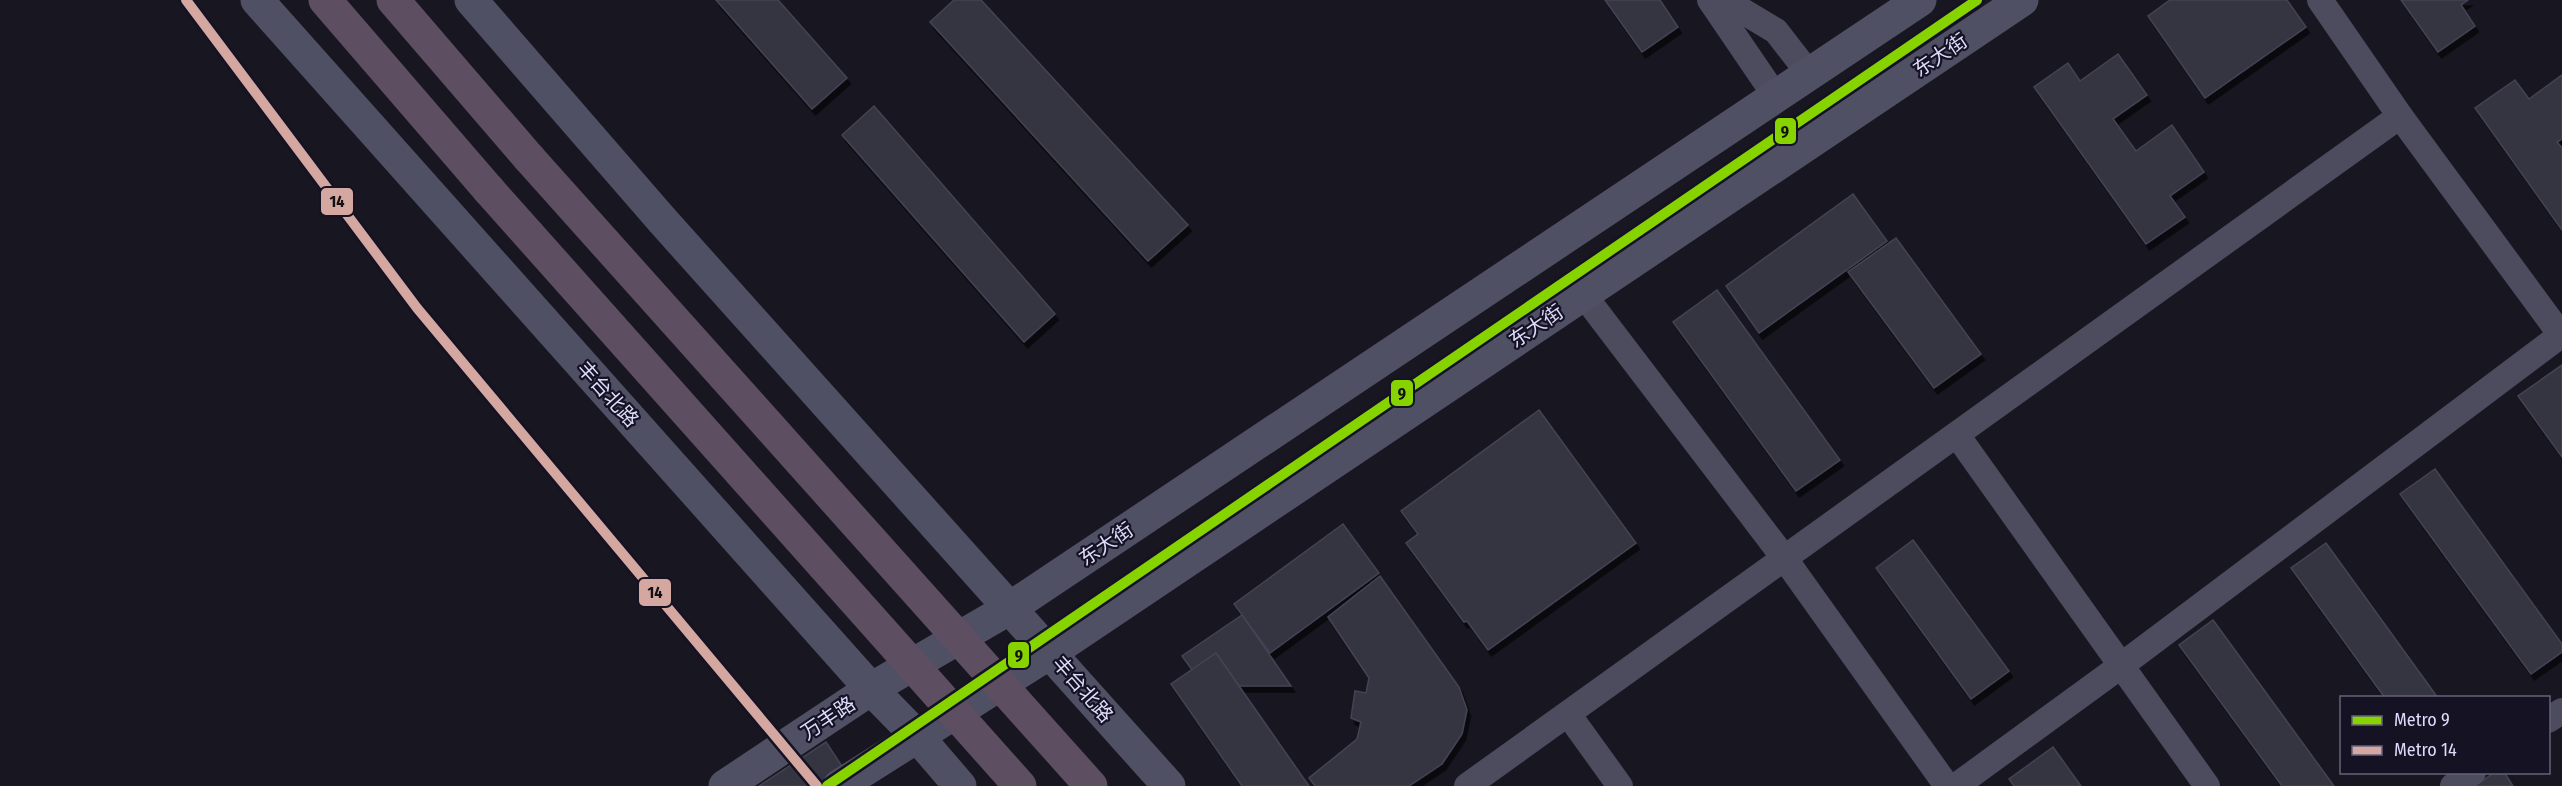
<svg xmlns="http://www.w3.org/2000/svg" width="2562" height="786" font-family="'Fira Sans Condensed','Noto Sans SC',sans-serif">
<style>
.building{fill:#363442;stroke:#454253;stroke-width:1.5;filter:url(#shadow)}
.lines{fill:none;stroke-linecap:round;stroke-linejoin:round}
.street{stroke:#4d4c5f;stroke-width:26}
.secondary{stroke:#505065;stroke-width:33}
.highway{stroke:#5d4e61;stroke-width:33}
.highway-bridge{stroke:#5d4e61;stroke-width:33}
.metro-1-casing{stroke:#151224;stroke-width:15}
.metro-2-casing{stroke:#151224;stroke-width:15}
.metro-1{stroke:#87d300;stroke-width:10}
.metro-2{stroke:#d4a7a1;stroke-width:10}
.labels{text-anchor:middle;stroke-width:4.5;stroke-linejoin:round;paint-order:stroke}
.street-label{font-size:20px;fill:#dddafa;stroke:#151224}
.line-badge{stroke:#151224;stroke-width:2}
.pale-badge-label{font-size:16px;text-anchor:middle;font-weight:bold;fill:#111}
</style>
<defs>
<filter id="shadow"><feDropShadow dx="3.5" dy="6" stdDeviation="0" flood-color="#0009"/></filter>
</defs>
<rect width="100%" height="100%" fill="#181620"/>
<g class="building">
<polygon points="716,0 778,0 847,78 812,109"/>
<polygon points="954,0 981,0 1188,225 1148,261 930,22"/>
<polygon points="1605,0 1660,0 1678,27 1642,52"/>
<polygon points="2170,0 2287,0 2306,27 2205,98 2148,16"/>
<polygon points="2401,0 2468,0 2461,5 2475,26 2438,52"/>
<polygon points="2118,54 2147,95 2113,119 2136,151 2172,125 2204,172 2170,196 2185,217 2146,244 2034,87 2068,63 2080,81"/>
<polygon points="2562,75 2562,139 2557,142 2562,148 2562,230 2475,108 2515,80 2529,99"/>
<polygon points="874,106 1055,314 1024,342 842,135"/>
<polygon points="1853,194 1887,241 1759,333 1726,286"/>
<polygon points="1896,238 1981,354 1934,388 1848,272"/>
<polygon points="1717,290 1840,460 1796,491 1673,322"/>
<polygon points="2562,365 2562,457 2518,396"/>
<polygon points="1539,410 1636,543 1488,650 1467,621 1464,622 1406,543 1418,534 1401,511"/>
<polygon points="2435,469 2562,644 2562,652 2531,674 2400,494"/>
<polygon points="1343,524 1379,573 1270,653 1234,604"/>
<polygon points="1913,540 2009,671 1971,699 1876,568"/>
<polygon points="2326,543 2438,698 2385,698 2291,568"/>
<polygon points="1380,576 1459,687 1467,710 1462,734 1442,764 1409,786 1315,786 1309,778 1357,739 1361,722 1351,718 1355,691 1366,693 1369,678 1328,617"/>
<polygon points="1242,615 1291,686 1239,686 1216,653 1192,670 1182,656"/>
<polygon points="2213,620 2334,786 2282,786 2179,645"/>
<polygon points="1216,653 1239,686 1309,786 1242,786 1171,684"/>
<polygon points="826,742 855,786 759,786"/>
<polygon points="2053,747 2081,786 2014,786 2009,779"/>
<polygon points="2495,772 2504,772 2513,786 2475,786"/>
</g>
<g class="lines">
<g class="street">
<polyline points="1710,0 1776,97"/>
<polyline points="1728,0 1731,4 1776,31 1810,75"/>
<polyline points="1583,294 1785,559 1947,786"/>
<polyline points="1957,435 2207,786"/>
<polyline points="1568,714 1620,786"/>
<polyline points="2548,720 2562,711"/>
<polyline points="1467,786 2400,116"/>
<polyline points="1956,786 2122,665 2561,335 2400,116 2320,0"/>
<polyline points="2453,786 2473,772"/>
</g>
<g class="secondary">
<polyline points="257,0 871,689 917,736 960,786"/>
<polyline points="471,0 662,220 1169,786"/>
<polyline points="725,786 871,689 1010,608 1920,0"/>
<polyline points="839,786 1051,652 2022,0"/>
</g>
<g class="highway">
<polyline points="325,0 488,189"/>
<polyline points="393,0 529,158"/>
</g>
<g class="highway-bridge">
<polyline points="529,158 1091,786"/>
<polyline points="488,189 1020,786"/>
</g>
<g class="metro-1-casing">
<polyline id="metro-1" points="827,786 1977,0"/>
</g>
<g class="metro-2-casing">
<polyline id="metro-2" points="186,0 417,308 817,786"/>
</g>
<use href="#metro-1" class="metro-1"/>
<use href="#metro-2" class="metro-2"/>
</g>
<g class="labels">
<g class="street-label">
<text transform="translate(1940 55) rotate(-34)" y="7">东大街</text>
<text transform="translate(1536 326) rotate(-34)" y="7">东大街</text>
<text transform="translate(608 394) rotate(48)" y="7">丰台北路</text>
<text transform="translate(1106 544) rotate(-34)" y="7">东大街</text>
<text transform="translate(1083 689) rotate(49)" y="7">丰台北路</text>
<text transform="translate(828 718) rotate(-34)" y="7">万丰路</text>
</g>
</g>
<g class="line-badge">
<rect x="1774" y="117" width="23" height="28" rx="6" fill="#87d300"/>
<rect x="320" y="187" width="34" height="29" rx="6" fill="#d4a7a1"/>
<rect x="1390" y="379" width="24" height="28" rx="6" fill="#87d300"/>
<rect x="638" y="578" width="34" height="29" rx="6" fill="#d4a7a1"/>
<rect x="1007" y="641" width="23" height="28" rx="6" fill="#87d300"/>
</g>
<g class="pale-badge-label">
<text x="1785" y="137">9</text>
<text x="337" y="207">14</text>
<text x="1402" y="399">9</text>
<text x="655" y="598">14</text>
<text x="1019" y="661">9</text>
</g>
<rect x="2340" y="696" width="210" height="78" fill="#151224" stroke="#65627a" stroke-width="1.5"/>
<rect x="2352" y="716" width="30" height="9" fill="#87d300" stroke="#65627a" stroke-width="1.5"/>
<text x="2394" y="726" font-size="18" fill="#dddafa">Metro 9</text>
<rect x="2352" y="746" width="30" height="9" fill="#d4a7a1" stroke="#65627a" stroke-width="1.5"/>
<text x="2394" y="756" font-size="18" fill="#dddafa">Metro 14</text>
</svg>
